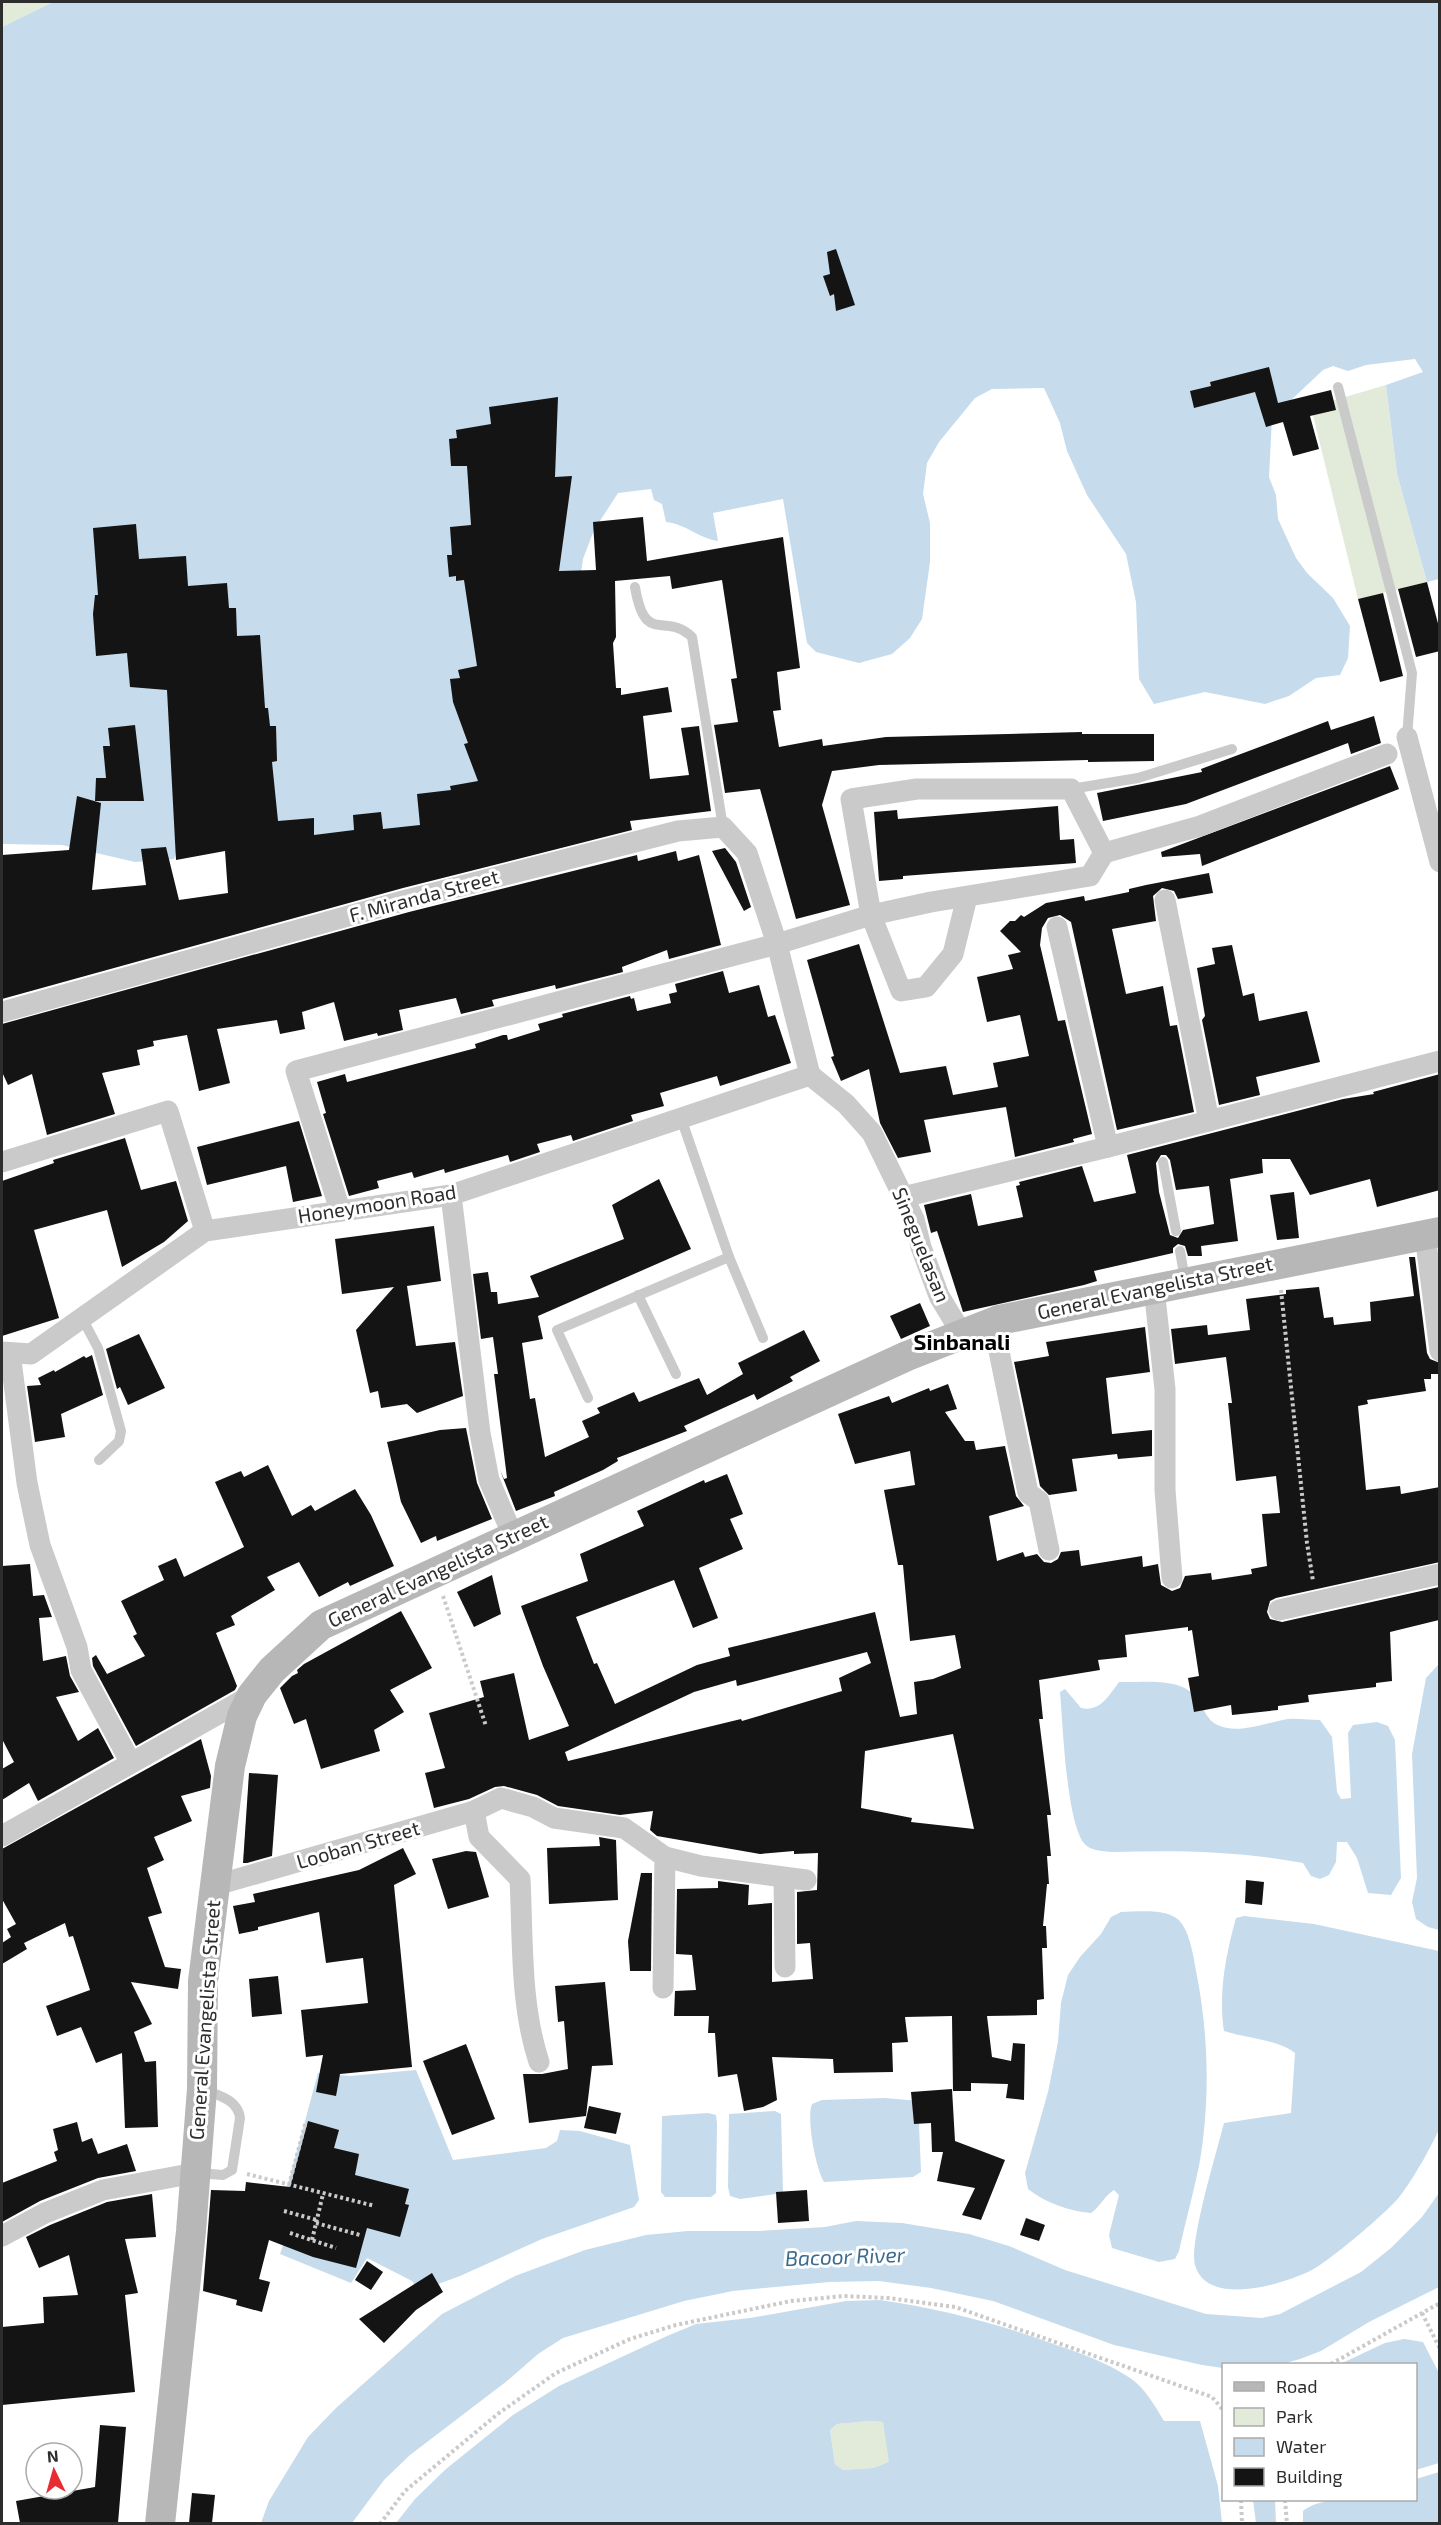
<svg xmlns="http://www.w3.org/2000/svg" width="1441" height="2525" font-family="'Exo 2',sans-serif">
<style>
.green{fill:#e2ebda}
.water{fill:#c6dbeb;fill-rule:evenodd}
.building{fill:#141414;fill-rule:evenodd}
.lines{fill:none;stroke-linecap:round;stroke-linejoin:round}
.path{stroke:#cacaca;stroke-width:4;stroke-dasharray:3 3;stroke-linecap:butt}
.lane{stroke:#cacaca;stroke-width:10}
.street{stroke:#cacaca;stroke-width:21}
.secondary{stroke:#b7b7b7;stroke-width:30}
.labels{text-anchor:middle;stroke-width:6;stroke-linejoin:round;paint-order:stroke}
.street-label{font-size:20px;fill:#2d2d2d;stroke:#fff}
.water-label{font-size:21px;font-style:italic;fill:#3a6b90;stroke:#fff}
.quarter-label{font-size:22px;font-weight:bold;fill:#000;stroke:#fff}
</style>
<rect width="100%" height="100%" fill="#fff"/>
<g class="green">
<polygon points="2,2 53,2 2,27"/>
<polygon points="1386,385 1397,474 1427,582 1358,599 1311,407"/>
<polygon points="870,2421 883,2422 890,2462 873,2468 843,2470 835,2464 830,2430 837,2424"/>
</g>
<g class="water">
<path d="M53 2H1439V579L1427 582 1397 474 1386 385 1423 372 1415 359 1366 365 1348 371 1333 366 1323 370 1272 418 1269 477 1276 495 1278 519 1296 558 1307 573 1333 598 1350 626 1348 658 1340 675 1316 678 1289 696 1265 704 1205 692 1154 704 1139 679 1136 602 1126 554 1087 495 1067 451 1060 423 1044 388 992 389 975 398 939 442 927 463 923 494 930 523V562L922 619 910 638 892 654 859 663 816 652 807 643 783 499 713 513 718 541C698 538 686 524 666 522L662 504 654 500 651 489 618 493 594 530 583 559 578 593 534 728 429 839 183 831 174 859 135 862 62 845 2 844V27Z"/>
<polygon points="1439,1664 1439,1930 1428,1927 1416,1919 1412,1902 1417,1878 1412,1754 1426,1678"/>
<path d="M1119 1682C1141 1683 1177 1677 1194 1695 1205 1706 1204 1720 1220 1726 1239 1734 1268 1722 1288 1719 1298 1718 1310 1720 1320 1720L1332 1737 1337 1792 1341 1799 1351 1798 1348 1733 1353 1725 1377 1722 1388 1726 1395 1740 1401 1878 1391 1895 1368 1893 1357 1858 1347 1842H1337L1336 1862 1329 1875 1320 1879 1311 1876 1303 1863C1240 1851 1176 1850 1112 1852 1102 1851 1089 1851 1083 1842 1066 1816 1063 1725 1060 1692L1065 1689 1081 1708C1100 1712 1108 1697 1119 1682Z"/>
<path d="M1121 1912C1139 1912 1171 1907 1182 1924 1191 1937 1194 1960 1197 1976 1209 2038 1210 2105 1199 2166 1193 2195 1185 2223 1179 2251L1175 2259 1159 2262 1112 2248 1109 2235 1119 2195 1114 2190C1104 2196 1101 2206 1091 2213 1069 2211 1046 2203 1028 2189L1025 2173 1048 2092 1058 2042 1061 2003 1068 1975 1080 1957 1101 1934 1111 1917Z"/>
<path d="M1244 1916 1314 1924 1439 1951C1440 1995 1440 2039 1440 2083 1440 2096 1441 2117 1439 2129 1431 2148 1413 2179 1400 2196 1388 2212 1327 2263 1310 2271 1283 2284 1207 2308 1195 2265 1189 2243 1217 2151 1224 2123L1291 2113 1295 2053C1280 2040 1245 2038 1224 2031 1218 1995 1226 1953 1236 1918Z"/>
<polygon points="416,2070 453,2160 546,2148 557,2141 560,2130 580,2131 630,2145 639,2200 634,2207 542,2239 460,2276 419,2291 412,2281 367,2258 351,2283 280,2254 288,2231 279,2217 318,2073 350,2076"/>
<path d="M885 2098 918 2101 921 2172 913 2177 824 2182C816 2170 806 2118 812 2104L822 2100Z"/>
<polygon points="775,2111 781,2114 783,2193 740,2199 730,2196 728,2187 729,2114"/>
<polygon points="708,2113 716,2115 717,2124 716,2193 711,2197 665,2197 661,2192 662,2116"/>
<polygon points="1439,2193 1439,2287 1369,2322 1321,2351 1300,2359 1282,2364 1224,2364 1223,2368 1202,2365 1114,2345 993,2301 931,2288 879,2281 829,2282 733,2291 684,2301 563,2338 538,2354 507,2381 410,2455 384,2480 352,2523 261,2523 269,2501 308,2437 336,2408 442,2314 515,2276 585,2250 646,2235 688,2231 758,2231 825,2227 856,2221 902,2223 969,2234 1009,2246 1065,2270 1206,2314 1262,2318 1280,2314 1361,2272 1391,2248 1422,2217"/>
<path d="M880 2300C941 2309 1000 2324 1059 2346 1083 2354 1108 2363 1130 2378 1145 2388 1155 2406 1164 2421H1200L1218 2486 1222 2523H396L415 2499 446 2469 513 2415 559 2386 667 2336 696 2324 750 2318 846 2301ZM870 2421 883 2422 889 2462 873 2468 843 2470 835 2464 830 2430 837 2424Z"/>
<polygon points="1404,2339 1423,2342 1439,2373 1439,2463 1416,2470 1416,2364 1340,2364 1385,2343"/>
<path d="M1439 2472V2523H1303V2511C1327 2492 1385 2500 1416 2500V2479Z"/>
<polygon points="1253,2500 1275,2500 1276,2523 1256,2523"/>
</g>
<g class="building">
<polygon points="836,249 855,305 836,311 834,294 830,296 823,276 830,274 827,252"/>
<polygon points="1269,367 1278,403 1331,390 1336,410 1310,416 1319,449 1293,456 1283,422 1266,427 1255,392 1194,408 1190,391 1211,386 1210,382"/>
<polygon points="558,397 555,477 572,476 559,571 596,570 593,522 643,517 647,561 783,537 800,668 777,672 781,710 773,711 779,747 822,739 823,746 886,737 1082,732 1082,734 1154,734 1154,761 1088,762 1088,760 879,765 832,771 822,805 850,905 796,919 760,789 725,793 714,725 738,722 731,679 737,678 722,580 672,589 670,576 615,581 616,637 613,643 616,688 621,688 621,695 668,687 672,712 643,716 650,779 689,775 681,728 699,726 711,811 630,821 632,830 403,888 2,999 2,855 69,850 77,796 101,803 92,890 146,885 141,849 166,847 179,900 228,893 225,851 176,860 167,690 130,687 127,653 96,656 93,614 95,595 98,595 93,528 136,524 139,559 186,556 188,586 227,583 229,608 236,608 237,636 260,635 265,708 268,708 270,726 276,726 277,761 272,762 278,821 314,818 314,835 354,830 353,815 381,812 383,829 420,825 417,794 451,790 450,786 478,781 464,744 468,743 453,702 450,679 460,678 458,670 477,666 464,580 456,581 456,576 449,577 447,555 452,555 450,527 471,525 467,466 451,466 449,439 457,438 456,430 491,424 489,407"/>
<polygon points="1427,582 1440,631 1440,651 1416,657 1398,589"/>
<polygon points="1383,593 1403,676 1380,682 1358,599"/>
<polygon points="1374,716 1381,743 1351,754 1348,743 1186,804 1103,821 1097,793 1202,772 1201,769 1328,721 1331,730"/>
<polygon points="135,725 144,801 95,801 96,778 106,778 103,746 110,746 108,728"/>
<polygon points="1390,766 1399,789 1202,866 1200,854 1162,857 1161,852"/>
<polygon points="1058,806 1060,840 1074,839 1076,863 903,876 903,879 879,881 874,812 897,810 898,819"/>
<polygon points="725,848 736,862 751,907 744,911 712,851"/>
<polygon points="676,851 678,861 699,855 721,945 669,959 667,950 622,967 623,972 556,989 555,985 492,1000 494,1006 461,1014 456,998 399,1010 403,1030 378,1036 377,1033 344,1041 334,1002 302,1012 305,1029 280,1034 277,1020 217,1029 230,1083 199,1091 187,1035 153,1041 154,1046 137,1050 140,1065 102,1073 115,1114 47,1135 32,1074 8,1085 2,1072 2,1024 409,912 637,855 638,861"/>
<polygon points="1209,873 1213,893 1178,899 1174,891 1162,888 1153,896 1156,921 1112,929 1126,994 1163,986 1170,1026 1177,1025 1194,1112 1117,1130 1071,922 1060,915 1048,918 1042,928 1040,945 1058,1021 1065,1020 1092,1134 1073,1139 1074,1142 1015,1157 1006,1107 924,1120 931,1152 898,1158 880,1123 869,1069 841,1081 831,1057 834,1056 807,960 859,944 900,1073 946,1066 953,1095 998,1087 993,1063 1029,1056 1020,1015 987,1022 977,977 1013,969 1008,955 1021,952 1000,931 1010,921 1015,921 1021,915 1024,917 1046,903 1084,896 1085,901 1129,892 1129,889 1146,885"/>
<polygon points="1232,945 1243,996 1254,993 1259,1021 1307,1011 1320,1062 1256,1077 1260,1095 1219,1105 1202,1020 1205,1016 1197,968 1215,964 1212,948"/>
<polygon points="723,971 729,993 759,985 768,1017 775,1015 791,1063 720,1086 717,1076 660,1093 664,1106 631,1115 633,1121 573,1141 571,1135 537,1144 540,1152 510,1162 508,1155 445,1173 444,1169 414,1178 412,1172 377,1181 379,1188 349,1196 323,1114 326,1113 317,1082 345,1074 347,1082 476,1048 475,1044 503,1035 507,1035 508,1040 540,1030 538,1024 563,1017 562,1014 630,996 631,999 634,998 637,1011 671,1003 669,994 677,992 675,984"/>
<path d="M1440 1074V1190L1377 1207 1370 1179 1310 1195 1290 1159H1262L1263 1173 1230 1179 1238 1241 1201 1246 1202 1256H1188L1185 1246 1178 1244 1173 1248V1253L1094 1271 1097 1281 1084 1285 963 1312 937 1231 931 1233 924 1205 971 1194 978 1226 1023 1217 1016 1186 1020 1185 1019 1182 1082 1166 1094 1202 1136 1193 1127 1155 1343 1099 1374 1094 1373 1092ZM1161 1155H1166L1170 1160 1176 1190 1209 1186 1214 1224 1183 1230 1178 1238 1170 1235 1159 1192 1156 1163Z"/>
<polygon points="299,1121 322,1196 293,1202 286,1166 207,1185 197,1147"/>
<polygon points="125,1138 141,1190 176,1181 188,1221 164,1242 122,1267 107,1210 34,1230 59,1318 2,1336 2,1181 54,1163 53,1160"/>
<polygon points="659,1179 691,1249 538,1316 543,1339 522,1343 530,1399 535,1398 545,1457 589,1437 582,1421 600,1413 597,1408 634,1392 639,1402 699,1378 707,1395 743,1374 738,1363 804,1330 820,1361 790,1377 793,1381 757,1400 754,1394 684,1426 687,1431 617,1458 618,1461 603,1470 554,1492 555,1496 516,1511 500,1470 504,1479 507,1478 494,1374 498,1374 493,1337 481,1339 473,1274 488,1272 491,1292 497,1292 498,1304 539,1297 530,1276 624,1239 612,1205"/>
<polygon points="1294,1192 1299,1238 1277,1240 1270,1195"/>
<polygon points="434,1226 441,1281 407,1286 416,1346 455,1342 463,1396 417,1413 407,1404 381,1408 378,1391 370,1393 356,1330 394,1287 342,1294 335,1239"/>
<path d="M1409 1257H1415L1427 1353 1430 1359 1440 1363V1374H1431V1379H1424L1426 1391 1367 1400 1368 1404 1358 1406 1366 1490 1400 1486 1401 1494 1440 1487V1562L1276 1598 1270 1601 1267 1612 1270 1619 1282 1622 1439 1587V1620L1390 1632 1392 1681 1376 1683V1687L1308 1695 1309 1702 1278 1706V1710L1232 1715 1231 1705 1194 1712 1188 1678 1199 1676 1192 1630 1188 1631V1627L1125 1635 1127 1657 1098 1660 1100 1670 1039 1680 1043 1719H1039L1051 1815H1047L1051 1856H1047L1049 1884H1047L1043 1926H1046L1047 1948H1042L1044 1999 1037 2000V2015L987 2016 992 2057 1011 2061 1013 2043 1025 2044 1024 2100 1006 2098 1008 2084 971 2083V2091H953L952 2016 905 2017 908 2042 892 2043 893 2072 834 2073 833 2059 772 2057 777 2100 763 2107 744 2111 737 2074 718 2077 715 2033H708L709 2016H674L675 1991 696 1990 692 1955 676 1954 677 1889 718 1888V1881L749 1885 748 1905 772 1903V1982L813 1979 810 1943 797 1944V1892L817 1890 818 1853 794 1854V1851L760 1854 657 1836 650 1830 653 1811 620 1815 558 1806 537 1795 504 1786 495 1787 469 1799 434 1808 425 1773 445 1768 429 1713 484 1697 480 1681 514 1673 529 1740 569 1726 543 1666 521 1606 588 1581 580 1554 644 1526 637 1511 704 1480 705 1483 727 1474 743 1514 730 1519 743 1549 699 1568 718 1618 693 1628 674 1580 576 1617 594 1664 597 1663 615 1704 697 1665 730 1656 728 1648 875 1612 900 1717 917 1714 914 1682 933 1679 961 1668 955 1635 910 1641 903 1565H898L884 1490 915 1485 910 1451 855 1464 838 1414 889 1396 892 1403 929 1388 930 1391 948 1384 957 1409 945 1412 965 1441H974L976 1450 1005 1446 1016 1496 1024 1506 989 1516 997 1561 1023 1552 1025 1557 1037 1554 1044 1562 1051 1563 1058 1559 1061 1552 1079 1550 1081 1566 1142 1556 1143 1567 1158 1564 1161 1585 1172 1591 1180 1588 1185 1576 1211 1573 1212 1580 1252 1574 1251 1569 1267 1566 1262 1514 1280 1513 1276 1476 1236 1481 1228 1403H1232L1226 1357 1175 1364 1171 1329 1207 1325 1208 1335 1250 1330 1246 1299 1286 1294V1290L1319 1287 1324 1318 1333 1317 1334 1325 1371 1321 1370 1302 1414 1296ZM867 1652 871 1663 839 1678 842 1691 742 1721 741 1719 568 1761 565 1752 694 1692 736 1680 737 1686ZM953 1734 974 1829 911 1822 912 1818 861 1808 865 1751Z"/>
<polygon points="920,1303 930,1326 901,1339 890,1316"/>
<polygon points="1145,1327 1150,1372 1106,1378 1112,1434 1152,1430 1152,1456 1118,1459 1117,1454 1072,1459 1077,1491 1049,1495 1040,1486 1014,1362 1049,1356 1046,1342"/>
<polygon points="139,1334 165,1388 128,1405 120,1387 117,1389 106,1349"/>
<polygon points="92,1355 103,1395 61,1414 65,1437 35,1442 27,1386 41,1385 38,1378 54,1370 55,1372 84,1356 86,1358"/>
<polygon points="466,1428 477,1483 492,1519 437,1541 436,1536 421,1543 401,1502 387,1442 440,1430"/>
<polygon points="268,1465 292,1516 311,1505 315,1511 355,1489 371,1515 394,1566 350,1586 348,1582 319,1597 299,1562 267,1577 275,1590 231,1616 235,1625 216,1633 237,1686 235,1690 136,1746 93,1666 92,1658 96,1655 107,1674 145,1656 133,1636 137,1634 121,1601 164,1580 158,1566 176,1558 184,1577 244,1547 215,1482 241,1471 244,1477"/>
<polygon points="30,1564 33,1596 44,1595 52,1617 39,1618 43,1661 66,1656 70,1676 79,1692 56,1697 78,1741 98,1728 114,1758 38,1801 29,1783 2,1800 2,1769 14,1762 2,1739 2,1566"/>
<polygon points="492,1575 501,1614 474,1627 457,1592"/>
<polygon points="401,1611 432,1668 390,1690 404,1712 374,1730 380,1751 321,1769 306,1719 294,1724 280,1688 292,1676 298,1673 297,1670 304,1664"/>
<polygon points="201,1739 211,1776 210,1788 181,1796 192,1821 154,1837 164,1860 147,1868 162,1913 148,1917 165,1967 181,1969 178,1989 131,1982 152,2024 134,2032 145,2062 156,2061 158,2127 125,2128 122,2053 96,2063 81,2027 57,2036 46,2006 90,1990 73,1936 69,1937 65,1923 24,1943 27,1949 2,1964 2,1943 11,1937 7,1929 16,1924 2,1899 2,1849"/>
<polygon points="249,1773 278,1775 272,1856 247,1863 243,1863"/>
<polygon points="599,1837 616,1840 618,1900 549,1904 547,1848 600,1846"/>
<polygon points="403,1848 416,1874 394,1885 412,2067 340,2074 336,2096 316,2092 323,2055 306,2057 301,2010 368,2003 363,1958 326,1963 319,1912 258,1927 258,1930 239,1934 233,1906 255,1902 253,1894 359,1870"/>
<polygon points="466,1851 476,1852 489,1897 448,1909 432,1859"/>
<polygon points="641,1873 652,1873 651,1971 630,1971 628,1941"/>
<polygon points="1246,1880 1264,1882 1262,1905 1245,1903"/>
<polygon points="278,1976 282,2014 252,2017 249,1979"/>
<polygon points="605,1982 613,2065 592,2066 586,2116 529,2123 523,2074 542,2074 568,2069 564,2021 558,2022 555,1986"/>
<polygon points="466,2044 495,2119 452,2135 423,2061"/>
<polygon points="952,2089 955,2141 1005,2160 981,2220 962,2215 975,2188 937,2181 943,2152 932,2152 931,2123 914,2124 911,2092"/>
<polygon points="589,2106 621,2113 616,2134 584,2128"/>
<polygon points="308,2121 339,2130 334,2148 359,2154 355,2175 409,2189 405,2204 409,2205 400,2237 367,2228 356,2268 313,2257 269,2240 259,2279 270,2282 262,2312 236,2305 237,2300 203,2291 211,2190 245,2191 246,2182 290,2187"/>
<polygon points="77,2122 82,2142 92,2138 98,2154 127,2144 136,2171 98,2178 40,2201 2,2222 2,2183 57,2161 54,2152 58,2150 53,2129"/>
<polygon points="807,2190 809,2221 778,2223 776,2192"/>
<polygon points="152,2194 156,2237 125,2239 138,2293 125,2295 135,2392 2,2405 2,2327 44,2323 43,2297 78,2295 69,2255 39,2268 26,2237 50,2225 107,2202"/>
<polygon points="1026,2218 1045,2225 1039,2241 1020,2235"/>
<polygon points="367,2261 383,2272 371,2290 355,2280"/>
<polygon points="432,2273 443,2292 416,2310 384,2343 359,2319"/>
<polygon points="100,2425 126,2427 118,2523 20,2523 16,2501 95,2487"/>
<polygon points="192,2493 215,2495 212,2523 189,2523"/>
</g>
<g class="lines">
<g class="path">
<polyline points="1281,1290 1307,1543 1313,1581"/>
<polyline points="443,1596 486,1726"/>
<polyline points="247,2174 375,2206"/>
<polyline points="289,2185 306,2121"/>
<polyline points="284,2211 317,2220"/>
<polyline points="316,2223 360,2235"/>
<polyline points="290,2233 336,2248"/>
<polyline points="312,2240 323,2194"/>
<polyline points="1422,2313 1440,2349"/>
<polyline points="1331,2364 1440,2303"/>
<polyline points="1241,2500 1242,2524"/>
<polyline points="1285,2500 1287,2524"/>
<polyline points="380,2524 405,2491 499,2413 556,2373 630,2339 676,2325 791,2301 844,2296 888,2298 955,2307 1212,2397 1224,2411"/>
</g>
<g class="lane">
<polyline points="1338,387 1412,673 1407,737"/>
<path d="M635 587C645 647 665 611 692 637L723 827"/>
<polyline points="1071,789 1138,778 1232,749"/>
<polyline points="681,1118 729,1257 763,1338"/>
<polyline points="1163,1162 1176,1231"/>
<polyline points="1180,1251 1185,1280"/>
<polyline points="638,1295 676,1374"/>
<polyline points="82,1318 98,1348 121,1431 119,1441 99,1460"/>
<polyline points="588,1398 557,1330 729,1257"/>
<path d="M197 2173 223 2175 232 2170 240 2118C238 2100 220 2096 205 2090"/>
</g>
<g class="street">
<polyline points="1407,737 1440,862"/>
<polyline points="967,897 953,954 926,987 901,991 871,915 851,799 917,789 1071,789 1104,853"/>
<polyline points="1165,900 1209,1121"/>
<polyline points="1057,927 1108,1147"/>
<polyline points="2,1012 406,900 678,831 723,827 747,853 777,944 810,1075"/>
<polyline points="810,1075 846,1104 872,1133 914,1219 921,1247 939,1296 962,1334"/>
<polyline points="2,1162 168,1111 205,1231"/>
<polyline points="451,1195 480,1433 489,1480 513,1536"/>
<polyline points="903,1197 1108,1147 1440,1061"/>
<polyline points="340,1210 296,1071 777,944 871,915 931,902 1090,876 1104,853 1200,826 1387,754"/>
<polyline points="1425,1235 1440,1351"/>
<polyline points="1154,1288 1165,1389 1165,1490 1172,1578"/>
<polyline points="993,1322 1028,1493 1039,1501 1049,1550"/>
<polyline points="2,1352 31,1354 205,1231 451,1195 810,1075"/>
<polyline points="10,1353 27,1483 40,1545 77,1647 81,1670 131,1763"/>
<polyline points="1279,1610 1440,1574"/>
<path d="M474 1811 479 1837 520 1879C523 1939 520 2005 539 2062"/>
<polyline points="2,1836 252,1695"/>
<polyline points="665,1857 701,1866 806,1880"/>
<polyline points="784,1878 785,1967"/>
<polyline points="213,1886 474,1811 501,1798 533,1807 554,1818 624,1828 665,1857 663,1988"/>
<polyline points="2,2236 45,2213 103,2190 195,2173"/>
</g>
<polyline class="secondary" points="160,2524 191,2231 202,2089 203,1981 230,1766 242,1716 252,1695 272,1670 321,1625 907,1356 999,1320 1440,1232"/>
</g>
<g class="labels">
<g class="street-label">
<text transform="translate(424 896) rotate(-15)" y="7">F. Miranda Street</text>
<text transform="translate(377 1204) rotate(-9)" y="7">Honeymoon Road</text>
<text transform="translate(921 1245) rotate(68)" y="7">Sineguelasan</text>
<text transform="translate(1155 1288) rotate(-12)" y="7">General Evangelista Street</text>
<text transform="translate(438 1571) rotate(-25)" y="7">General Evangelista Street</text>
<text transform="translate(358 1845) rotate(-16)" y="7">Looban Street</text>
<text transform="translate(205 2020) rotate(-86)" y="7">General Evangelista Street</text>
</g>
<g class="water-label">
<text transform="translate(845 2257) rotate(-2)" y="7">Bacoor River</text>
</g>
<g class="quarter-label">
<text x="962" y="1350">Sinbanali</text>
</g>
</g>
<rect width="1441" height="2525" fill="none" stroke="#2d2d2d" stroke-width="6"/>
<rect x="1222" y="2363" width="195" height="138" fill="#ffffff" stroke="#ababab" stroke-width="1.5"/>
<rect x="1234" y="2382" width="30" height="9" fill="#b7b7b7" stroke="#ababab" stroke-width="1.5"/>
<text x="1276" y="2393" font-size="18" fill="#2d2d2d">Road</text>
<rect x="1234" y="2408" width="30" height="18" fill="#e2ebda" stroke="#ababab" stroke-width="1.5"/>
<text x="1276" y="2423" font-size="18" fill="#2d2d2d">Park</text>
<rect x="1234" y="2438" width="30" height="18" fill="#c6dbeb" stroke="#ababab" stroke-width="1.5"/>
<text x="1276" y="2453" font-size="18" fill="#2d2d2d">Water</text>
<rect x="1234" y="2468" width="30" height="18" fill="#141414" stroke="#ababab" stroke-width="1.5"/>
<text x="1276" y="2483" font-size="18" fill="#2d2d2d">Building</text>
<g transform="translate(54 2471) rotate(355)"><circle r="28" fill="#ffffff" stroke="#ababab" stroke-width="1.5"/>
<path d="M0-4.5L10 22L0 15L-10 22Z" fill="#e72c32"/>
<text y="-9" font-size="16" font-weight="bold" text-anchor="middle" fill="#2d2d2d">N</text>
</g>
</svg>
